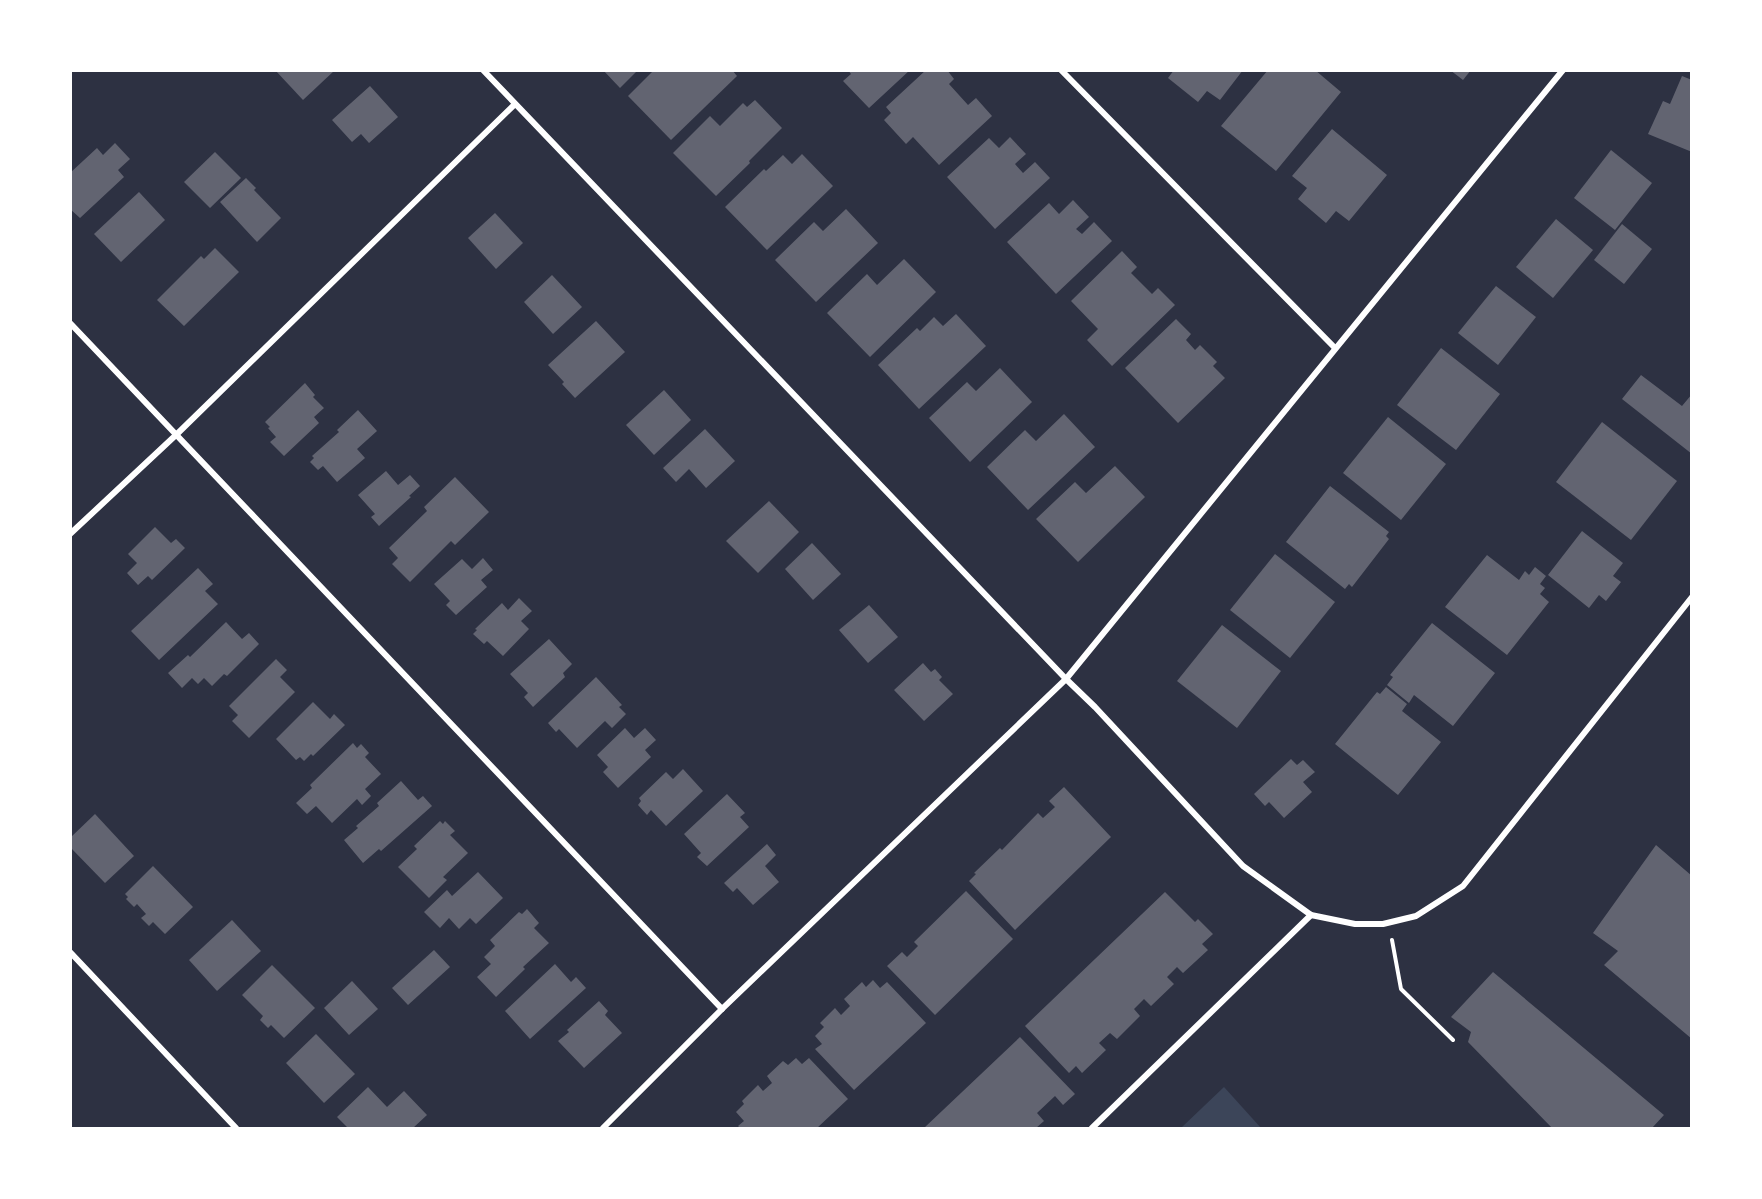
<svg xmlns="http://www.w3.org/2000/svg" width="1762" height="1199" font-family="'Nunito Sans',sans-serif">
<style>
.green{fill:#3c4559}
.building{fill:#626471}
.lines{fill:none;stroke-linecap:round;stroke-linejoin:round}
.path{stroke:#fff;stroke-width:4}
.minor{stroke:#fff;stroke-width:6}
</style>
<rect width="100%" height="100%" fill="#2d3142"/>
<polygon class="green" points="1224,1087 1261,1128 1181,1128"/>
<g class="building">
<polygon points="275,70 335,70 303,100"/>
<polygon points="603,70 638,70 620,88"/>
<polygon points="654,70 732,70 737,76 671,140 628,96"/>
<polygon points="848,70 910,70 869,108 843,81 851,74"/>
<polygon points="926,70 947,70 954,79 949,84 968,105 976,98 992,116 939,165 913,137 906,144 884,120 891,113 886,107"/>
<polygon points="1174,70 1243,70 1220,100 1207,91 1198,102 1168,78"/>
<polygon points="1268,70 1310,70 1311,72 1315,70 1341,92 1276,171 1221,126"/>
<polygon points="1450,70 1471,70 1463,80"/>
<polygon points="1682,76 1692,80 1692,152 1648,134 1663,101 1670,104"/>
<polygon points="370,86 398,117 369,143 361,134 352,142 332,120"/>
<polygon points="755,100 782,128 749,161 750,163 716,196 673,153 710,116 720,126 743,103 747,107"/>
<polygon points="1332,129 1387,175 1349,221 1336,211 1326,223 1298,199 1307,188 1292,176"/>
<polygon points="1010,137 1026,154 1015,164 1023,173 1035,162 1050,178 995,229 947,177 989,138 999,148"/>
<polygon points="115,143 130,159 118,170 124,177 80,218 70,209 70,173 97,148 103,155"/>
<polygon points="1611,150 1652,183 1615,230 1574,198"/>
<polygon points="215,152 241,178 210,208 184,182"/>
<polygon points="802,154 833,186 767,250 725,207 764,169 766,171 783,155 792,164"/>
<polygon points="246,178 256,188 254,190 281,218 257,242 220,202"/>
<polygon points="139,192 165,220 121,262 94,234"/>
<polygon points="1073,200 1089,217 1076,229 1082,234 1094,222 1112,241 1056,294 1007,242 1049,203 1059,214"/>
<polygon points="846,209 878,243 816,302 775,260 814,222 823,231"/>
<polygon points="495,213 523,243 496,269 468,238"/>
<polygon points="1556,219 1593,250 1553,298 1516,267"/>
<polygon points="1622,224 1652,249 1624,284 1594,260"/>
<polygon points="215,248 239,272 184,326 157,300 201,256 204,259"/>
<polygon points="1122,251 1137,267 1131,273 1152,294 1158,288 1175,305 1112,366 1087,340 1098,329 1071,301"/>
<polygon points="904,259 936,292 870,357 827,313 867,274 877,285"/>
<polygon points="552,275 582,307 553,334 524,302"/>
<polygon points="1496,286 1536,317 1498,365 1458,333"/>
<polygon points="956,314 986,346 919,409 878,365 917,328 920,331 934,317 943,326"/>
<polygon points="1176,319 1191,334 1186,340 1195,350 1200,345 1217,362 1213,366 1225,378 1178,423 1125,368"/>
<polygon points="596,321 625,352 575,398 562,384 564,382 548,365"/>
<polygon points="1441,348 1500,394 1456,450 1397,405"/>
<polygon points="1000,368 1032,402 970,462 929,418 967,382 976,391"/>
<polygon points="1641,375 1682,406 1692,394 1692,454 1622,399"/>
<polygon points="305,383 315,395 313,397 324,408 314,417 319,423 284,456 270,442 276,437 268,428 270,427 265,422"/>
<polygon points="664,390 691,420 654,455 626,425"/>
<polygon points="358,410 377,431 357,449 365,458 337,482 323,466 318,470 310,462 314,458 312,456 339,432 337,430"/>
<polygon points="1064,414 1095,447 1028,510 987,467 1025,430 1036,441"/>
<polygon points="1388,417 1446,464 1401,520 1343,473"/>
<polygon points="1602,422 1677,481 1631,540 1556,482"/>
<polygon points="705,429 735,461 706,488 689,469 676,482 663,468"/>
<polygon points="1115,466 1145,497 1078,562 1036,519 1075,482 1086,493"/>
<polygon points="386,471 398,485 410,475 420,486 409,496 411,497 379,526 371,517 375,514 358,495"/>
<polygon points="455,477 489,512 455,545 451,541 410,582 392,564 398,558 389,548 427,511 424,507"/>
<polygon points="1330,486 1389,532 1386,536 1389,539 1352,587 1349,584 1345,589 1286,542"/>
<polygon points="769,501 799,532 758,573 726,541"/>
<polygon points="155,527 171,543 176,539 185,548 152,580 148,576 138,585 127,573 137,563 128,554"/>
<polygon points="1582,531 1623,563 1613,576 1621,582 1606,601 1599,595 1589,608 1548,575"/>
<polygon points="812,543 841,574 813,600 785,569"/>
<polygon points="1275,554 1335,602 1290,658 1230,610"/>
<polygon points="1487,555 1519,580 1525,571 1529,575 1535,567 1546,576 1540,584 1545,588 1540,594 1549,602 1507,655 1445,607"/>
<polygon points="483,558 493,570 481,580 487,587 456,615 446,605 450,601 434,584 462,559 472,569"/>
<polygon points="198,568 213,584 205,591 218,604 159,660 131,631"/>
<polygon points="519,598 532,611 521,621 529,629 503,656 487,641 484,644 473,634 477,630 475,629 502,603 508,610"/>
<polygon points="869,605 898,637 868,663 839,630"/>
<polygon points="226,622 242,639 249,633 259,644 227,676 224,674 212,686 204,678 198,684 192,678 182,688 168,673 188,655 190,657"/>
<polygon points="1432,623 1495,673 1453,726 1414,695 1409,703 1387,685 1393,677 1390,675"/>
<polygon points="1222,625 1281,671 1237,728 1177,681"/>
<polygon points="549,639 572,664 563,673 565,677 533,707 524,697 528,693 510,674"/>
<polygon points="276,659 287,670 280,677 295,692 249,738 232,721 238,715 229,706"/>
<polygon points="923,663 931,672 935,669 942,677 939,680 953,694 924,721 894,690"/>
<polygon points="596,677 622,705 619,707 626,714 612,728 605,721 577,748 559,729 556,732 548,723"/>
<polygon points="1386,687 1407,704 1402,711 1441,742 1398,795 1335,744 1377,692 1380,694"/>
<polygon points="313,702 330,719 334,714 345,725 313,756 311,754 304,761 300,757 296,760 276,739"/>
<polygon points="625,728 634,738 645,728 656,740 645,750 651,757 618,788 603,772 608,767 597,755"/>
<polygon points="353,743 357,748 361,744 369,753 365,757 381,774 365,789 371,796 362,805 357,799 332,823 316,806 307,814 296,803 312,788 310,785"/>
<polygon points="1291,759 1297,765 1303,760 1315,772 1303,782 1312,792 1284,818 1269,802 1265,806 1254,794"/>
<polygon points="683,769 703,791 666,826 651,810 647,815 638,805 641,801 639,798 666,772 673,779"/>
<polygon points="401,781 418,800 423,796 432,806 381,851 379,849 363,863 344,840 358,828 356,826 379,806 377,803"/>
<polygon points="1064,787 1111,837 1015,930 969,881 976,874 974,873 1000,848 1002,850 1038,813 1043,818 1055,807 1049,801"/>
<polygon points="727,794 745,813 740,817 749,827 707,866 697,857 701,853 684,834"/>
<polygon points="95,814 134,856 105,883 70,847 70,838"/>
<polygon points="440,821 443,824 445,821 455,831 450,835 468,853 443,877 447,880 429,898 398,867 417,849 414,846"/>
<polygon points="767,844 776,855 765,866 779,882 753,905 737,888 733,892 724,883"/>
<polygon points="1656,845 1692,876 1692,1039 1604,965 1618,951 1593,933"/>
<polygon points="153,866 193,907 165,934 153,922 149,926 141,918 146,914 137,904 134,907 126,899 128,897 125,894"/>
<polygon points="478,872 503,898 476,924 470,918 459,929 449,918 440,928 424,912 447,890 452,896"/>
<polygon points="966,891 1013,939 935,1015 887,966 902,952 907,957 918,946 914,942"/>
<polygon points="1165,892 1195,922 1198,919 1213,934 1202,944 1208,950 1183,973 1177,967 1167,977 1174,984 1151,1006 1144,999 1134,1009 1140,1016 1117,1039 1110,1033 1099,1043 1106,1050 1082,1073 1076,1066 1069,1073 1025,1026"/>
<polygon points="527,909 539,923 534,928 549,943 523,967 525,969 496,997 477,977 491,964 484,957 495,946 490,940 519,912 522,914"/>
<polygon points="232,920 261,951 217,991 189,960"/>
<polygon points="434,950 450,967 408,1005 392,988"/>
<polygon points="555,964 571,982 576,977 586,988 530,1039 505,1011"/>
<polygon points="272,965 315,1008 284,1038 271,1025 268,1028 260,1020 263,1016 242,995"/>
<polygon points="1493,972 1664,1115 1652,1128 1552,1128 1468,1042 1471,1032 1451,1017"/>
<polygon points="873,980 880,988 887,982 926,1023 854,1090 815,1049 822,1044 815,1036 824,1027 820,1023 835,1008 841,1015 850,1006 844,999 862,982 866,987"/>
<polygon points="352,981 378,1009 349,1035 324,1008"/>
<polygon points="599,1001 608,1011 605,1015 622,1033 584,1068 558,1041 569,1032 567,1030"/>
<polygon points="316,1034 355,1074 324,1103 286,1063"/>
<polygon points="1020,1037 1075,1094 1063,1105 1055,1096 1037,1113 1044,1121 1036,1128 924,1128"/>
<polygon points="796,1058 802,1064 809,1058 848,1099 817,1128 740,1128 738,1126 744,1121 736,1112 744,1104 742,1101 758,1085 763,1091 772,1083 767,1076 783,1061 788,1065"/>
<polygon points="368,1087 387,1107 404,1091 427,1115 413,1128 348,1128 337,1117"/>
</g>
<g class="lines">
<polyline class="path" points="1392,940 1401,989 1453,1040"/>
<g class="minor">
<polyline points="483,70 1066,679 1095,707 1243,866 1311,915 1355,924 1383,924 1416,916 1463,886 1692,597"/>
<polyline points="1061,70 1335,348"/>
<polyline points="70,323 722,1009"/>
<polyline points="70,534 177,434 515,104"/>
<polyline points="70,952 236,1128"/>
<polyline points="603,1128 722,1009 1066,679 1563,70"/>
<polyline points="1092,1128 1311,915"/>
</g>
</g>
<rect width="1762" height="1199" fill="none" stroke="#ffffff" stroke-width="144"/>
</svg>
